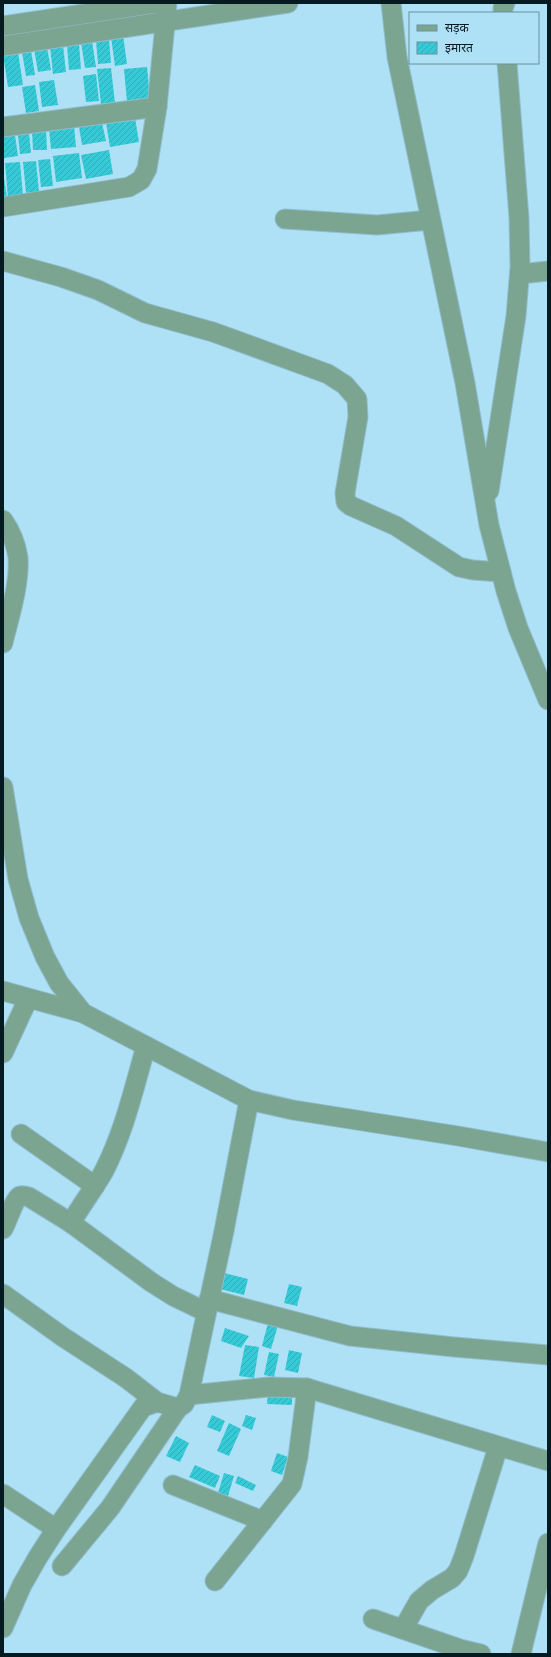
<svg xmlns="http://www.w3.org/2000/svg" width="551" height="1657" font-family="Raleway,'Noto Sans Devanagari',sans-serif">
<style>
.building{fill:url(#building-hatch)}
.lines{fill:none;stroke-linecap:round;stroke-linejoin:round}
.minor-casing{stroke:#90bdcf;stroke-width:21}
.minor{stroke:#7ca591;stroke-width:19}
</style>
<defs>
<pattern id="building-hatch" width="6" height="6" patternUnits="userSpaceOnUse"><rect width="6" height="6" fill="#36cad7"/><path d="M-1 1l2-2M0 6l6-6M5 7l2-2" fill="none" stroke="#2eadb8"/></pattern>
</defs>
<rect width="100%" height="100%" fill="#aee1f5"/>
<g class="building">
<polygon points="123,35 127,64 115,66 111,37"/>
<polygon points="109,40 111,63 98,64 96,41"/>
<polygon points="92,41 96,67 85,68 81,42"/>
<polygon points="79,44 81,69 69,70 67,45"/>
<polygon points="63,45 66,72 53,74 50,46"/>
<polygon points="47,47 51,70 38,72 34,49"/>
<polygon points="31,50 35,75 26,76 22,52"/>
<polygon points="18,52 23,85 8,87 3,54"/>
<polygon points="147,67 150,99 127,102 124,69"/>
<polygon points="111,68 115,103 101,104 97,69"/>
<polygon points="96,74 99,101 86,102 83,76"/>
<polygon points="54,80 58,105 42,107 39,82"/>
<polygon points="35,85 39,111 26,113 22,87"/>
<polygon points="135,118 139,142 110,147 106,123"/>
<polygon points="102,123 106,141 82,145 79,127"/>
<polygon points="74,126 76,147 51,149 49,129"/>
<polygon points="46,130 47,150 33,150 32,131"/>
<polygon points="29,133 31,153 20,154 18,135"/>
<polygon points="15,135 18,156 4,158 3,136"/>
<polygon points="109,150 113,174 86,179 81,155"/>
<polygon points="79,153 82,178 56,182 53,156"/>
<polygon points="50,159 53,186 41,187 38,160"/>
<polygon points="36,161 39,192 26,193 23,162"/>
<polygon points="20,162 23,196 8,198 5,163"/>
<polygon points="3,171 7,197 3,198"/>
<polygon points="220,1272 248,1279 244,1295 216,1288"/>
<polygon points="289,1284 302,1287 297,1306 284,1303"/>
<polygon points="269,1319 279,1322 271,1349 262,1346"/>
<polygon points="225,1328 249,1336 241,1348 221,1341"/>
<polygon points="245,1345 259,1347 254,1378 239,1376"/>
<polygon points="289,1350 302,1353 298,1373 285,1370"/>
<polygon points="269,1352 279,1354 274,1377 264,1375"/>
<polygon points="268,1393 292,1394 292,1405 267,1404"/>
<polygon points="212,1415 225,1421 220,1432 207,1427"/>
<polygon points="246,1415 256,1418 252,1430 242,1426"/>
<polygon points="229,1423 241,1429 229,1456 217,1451"/>
<polygon points="176,1436 189,1443 180,1462 166,1456"/>
<polygon points="277,1453 288,1457 282,1475 271,1471"/>
<polygon points="195,1465 220,1476 215,1488 189,1477"/>
<polygon points="224,1473 234,1476 228,1496 218,1493"/>
<polygon points="238,1476 256,1485 253,1491 235,1483"/>
</g>
<g class="lines">
<g class="minor-casing">
<g id="minor">
<polyline points="391,3 397,57 465,383 489,525 506,591 518,628 548,700"/>
<polyline points="503,13 503,8 505,3"/>
<polyline points="3,26 156,3"/>
<polyline points="3,46 288,3"/>
<polyline points="3,127 157,107"/>
<polyline points="3,207 129,187 141,180 147,169 157,107 167,3"/>
<polyline points="285,219 377,225 430,220"/>
<polyline points="3,261 61,277 98,290 145,313 213,332 328,374 345,385 357,399 358,417 345,493 346,502 351,506 396,526 459,567 473,570 501,572"/>
<polyline points="520,274 548,271"/>
<polyline points="489,491 516,316 520,267 519,218 507,63"/>
<path d="M3 520C10 530 16 545 18 557 20 584 9 618 3 643"/>
<polyline points="3,787 18,879 29,918 45,957 59,983 83,1013 249,1100 293,1110 458,1136 548,1152"/>
<polyline points="3,991 83,1013"/>
<polyline points="3,1053 28,999"/>
<polyline points="21,1134 95,1186"/>
<path d="M71 1223C81 1205 94 1189 104 1171 124 1132 134 1088 146 1046"/>
<path d="M3 1229C7 1223 14 1199 20 1196 23 1195 26 1196 29 1197L71 1223 151 1282 173 1296 206 1312"/>
<polyline points="3,1294 63,1337 126,1378 157,1402"/>
<polyline points="209,1299 350,1336 454,1347 548,1355"/>
<polyline points="189,1395 269,1387 307,1388 548,1461"/>
<polyline points="173,1485 263,1521"/>
<polyline points="3,1494 56,1529"/>
<polyline points="62,1566 110,1508 178,1408"/>
<polyline points="215,1581 292,1484 298,1457 307,1388"/>
<polyline points="373,1619 460,1649 481,1654"/>
<polyline points="3,1628 22,1585 38,1557 56,1529 143,1407 157,1402 178,1408 184,1404 189,1395 224,1231 249,1100"/>
<polyline points="403,1629 419,1601 432,1590 452,1578 458,1571 464,1556 498,1447"/>
<polyline points="521,1654 548,1543"/>
</g>
</g>
<use href="#minor" class="minor"/>
</g>
<rect width="551" height="1657" fill="none" stroke="#061a21" stroke-width="8"/>
<rect x="409" y="12" width="130" height="52" fill="#aee1f5" stroke="#6b91a0"/>
<rect x="417" y="25" width="20" height="6" fill="#7ca591" stroke="#6b91a0"/>
<text x="445" y="32" font-size="12" fill="#061a21">सड़क</text>
<rect x="417" y="42" width="20" height="12" fill="url(#building-hatch)" stroke="#6b91a0"/>
<text x="445" y="52" font-size="12" fill="#061a21">इमारत</text>
</svg>
